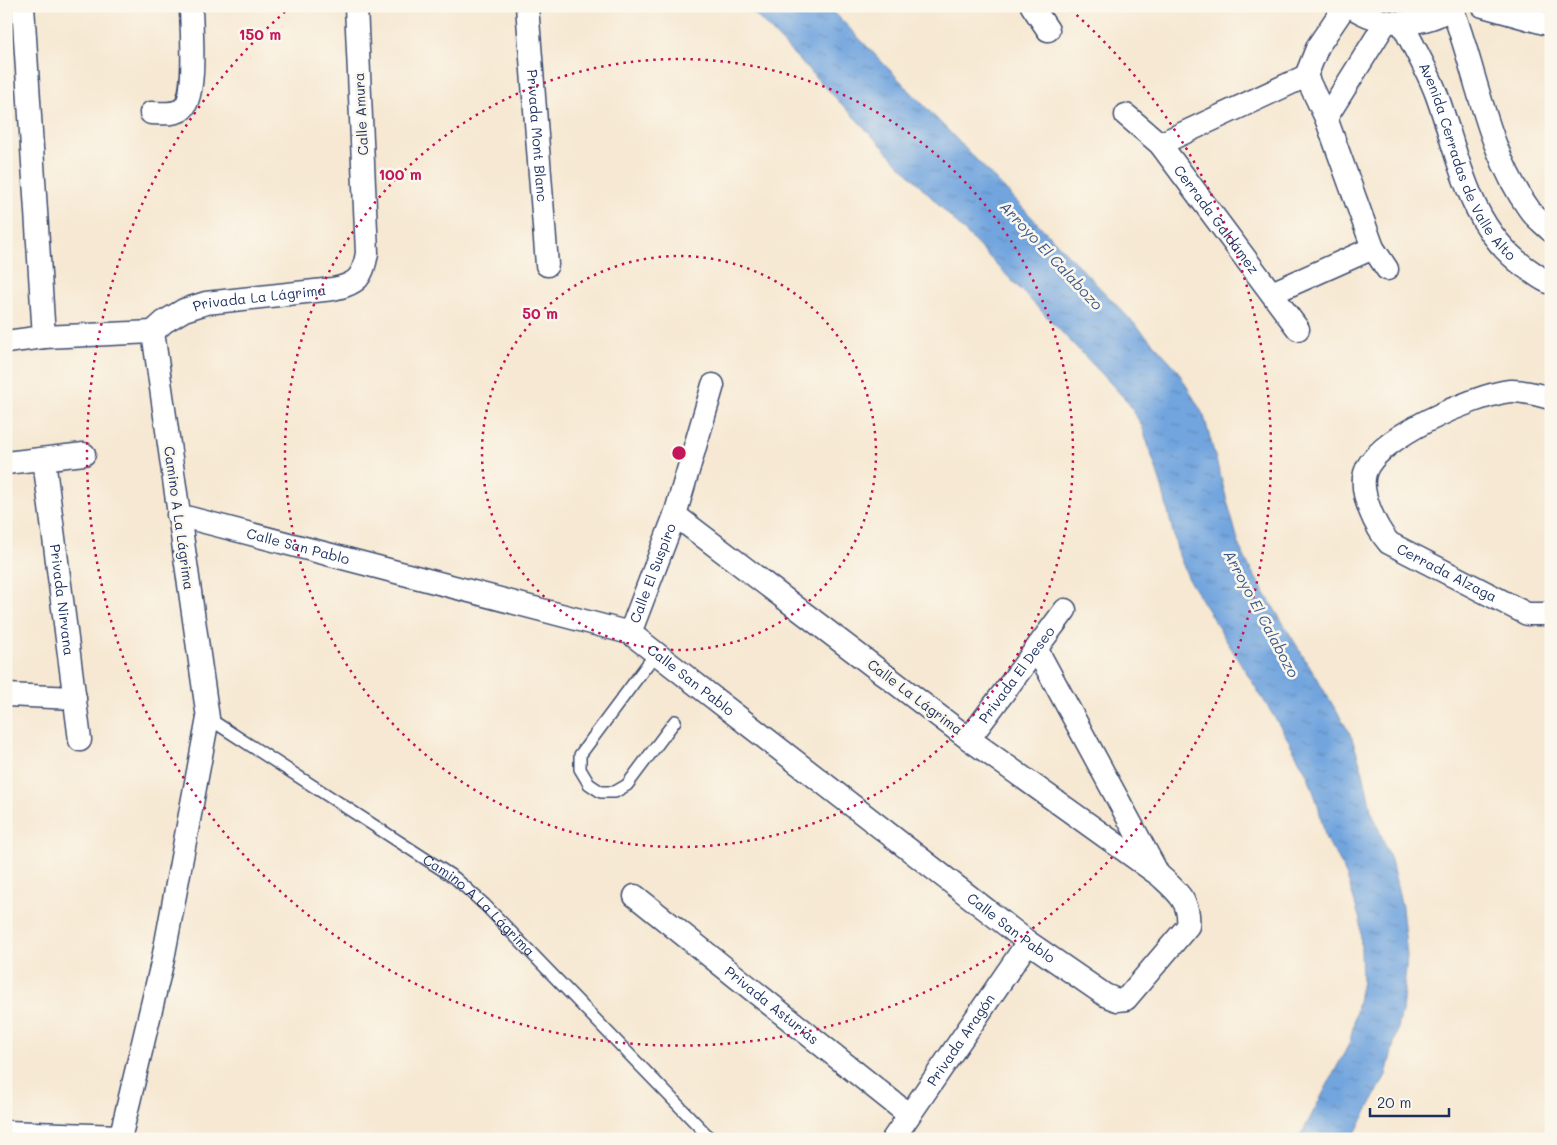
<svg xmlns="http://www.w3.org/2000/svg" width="1557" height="1145" font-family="Mali,sans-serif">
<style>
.water{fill:url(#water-ripples);stroke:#466a9e}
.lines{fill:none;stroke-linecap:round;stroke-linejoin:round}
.service-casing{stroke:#3c4b6f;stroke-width:14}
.minor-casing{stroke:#3c4b6f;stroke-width:25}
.service{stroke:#fff;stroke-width:11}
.minor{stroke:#fff;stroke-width:22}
.ring{fill:none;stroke:#c2185b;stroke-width:2.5;stroke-dasharray:2.5 5}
.labels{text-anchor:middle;stroke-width:5;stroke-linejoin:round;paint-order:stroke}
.street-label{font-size:14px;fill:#1b2f5e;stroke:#fbf7ec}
.water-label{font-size:15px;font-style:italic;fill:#39588b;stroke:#fbf7ec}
.centre{fill:#c2185b;stroke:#fbf7ec;stroke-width:2.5}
.ring-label{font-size:15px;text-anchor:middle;font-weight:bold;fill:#c2185b;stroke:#fbf7ec;stroke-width:5;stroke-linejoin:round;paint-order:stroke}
</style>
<defs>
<pattern id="water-ripples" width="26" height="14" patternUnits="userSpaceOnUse" patternTransform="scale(1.25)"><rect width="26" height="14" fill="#72a5de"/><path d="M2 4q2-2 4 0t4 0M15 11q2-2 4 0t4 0" fill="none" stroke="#5d87b7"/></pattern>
</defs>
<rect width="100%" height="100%" fill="#fbf7ec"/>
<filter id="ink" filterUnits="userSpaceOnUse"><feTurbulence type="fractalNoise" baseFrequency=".02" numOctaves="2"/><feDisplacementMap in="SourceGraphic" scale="10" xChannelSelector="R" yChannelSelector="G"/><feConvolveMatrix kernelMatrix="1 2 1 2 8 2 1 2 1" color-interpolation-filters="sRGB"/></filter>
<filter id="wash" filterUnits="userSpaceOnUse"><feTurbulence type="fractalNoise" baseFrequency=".0096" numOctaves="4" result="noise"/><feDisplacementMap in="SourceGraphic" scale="20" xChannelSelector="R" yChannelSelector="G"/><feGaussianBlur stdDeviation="1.12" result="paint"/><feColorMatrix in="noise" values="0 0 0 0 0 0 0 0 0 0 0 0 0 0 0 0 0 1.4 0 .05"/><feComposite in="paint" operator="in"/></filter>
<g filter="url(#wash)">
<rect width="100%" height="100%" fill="#f6e8d2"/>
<polygon class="water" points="747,6 828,6 1155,345 1176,368 1204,416 1240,548 1252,572 1351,735 1363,772 1371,810 1391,860 1402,907 1407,956 1402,1012 1386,1075 1352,1139 1299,1139 1350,1042 1362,981 1360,920 1347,877 1337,856 1326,840 1318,805 1308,776 1286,736 1190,582 1178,553 1162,487 1142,426 1127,401 1103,375"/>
</g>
<g filter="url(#ink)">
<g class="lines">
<g class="service-casing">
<g id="service">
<polyline points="656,653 580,755 580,769 589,784 601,792 615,792 627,785 675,721"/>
<path id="s1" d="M208 718 455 878 485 905 711 1139"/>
</g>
</g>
<g class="minor-casing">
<g id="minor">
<polyline points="23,6 44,337"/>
<path id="s2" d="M527 6 547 265"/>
<polyline points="1032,6 1048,30"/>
<polyline points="1345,6 1318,46 1306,76 1326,118 1373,248 1387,269"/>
<path d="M1350 6C1381 27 1423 29 1454 6"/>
<polyline points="1483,6 1551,25"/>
<path d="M1452 8C1477 74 1487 151 1529 209 1534 217 1544 224 1551 231"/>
<path id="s3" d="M1402 23C1413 46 1427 69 1436 93 1459 155 1467 225 1525 267 1533 272 1541 280 1551 283"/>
<path d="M151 113C161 113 172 115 181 110 198 100 191 26 191 6"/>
<path id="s4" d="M1126 115 1160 144 1298 329"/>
<polyline points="1326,118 1386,22"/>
<polyline points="1160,144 1306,76"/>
<polyline points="1272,293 1373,248"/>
<polyline points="6,342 44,337 153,332"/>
<path id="s5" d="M1551 398C1538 395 1522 390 1510 391 1475 395 1375 438 1365 473 1359 493 1376 528 1389 543L1527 614H1551"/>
<path id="s6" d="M44 460 80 740"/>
<polyline points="6,463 84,454"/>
<path id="s7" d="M178 515 630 633 1028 942 1105 995 1117 1000 1126 999 1188 926C1191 901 1175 890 1159 875L969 739 675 515"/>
<path id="s8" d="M630 633 675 515 713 385"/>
<polyline points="1037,650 1156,870"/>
<polyline points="6,695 75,698"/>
<path id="s9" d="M969 739 1065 610"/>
<path id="s10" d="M635 896 909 1115"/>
<polyline points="6,1132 120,1136"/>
<path id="s11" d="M120 1139 163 959 208 718 153 332 164 322 184 310 206 303 333 289C358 284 363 277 367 253L356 6"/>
<path id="s12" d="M893 1139 1028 942"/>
</g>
</g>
<use href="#service" class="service"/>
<use href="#minor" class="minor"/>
</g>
</g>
<g class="ring">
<circle cx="679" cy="453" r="197"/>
<circle cx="679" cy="453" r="394"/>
<path d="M1071 10A592 592 0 1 1 287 10"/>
</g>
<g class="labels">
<g class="street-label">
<text transform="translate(361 114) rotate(-93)" y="5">Calle Amura</text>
<text dy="5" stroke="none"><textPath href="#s2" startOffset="130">Privada Mont Blanc</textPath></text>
<text dy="5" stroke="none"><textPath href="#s3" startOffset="154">Avenida Cerradas de Valle Alto</textPath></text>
<text dy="5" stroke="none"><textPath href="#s4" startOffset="139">Cerrada Galdámez</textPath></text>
<text dy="5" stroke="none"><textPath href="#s11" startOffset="935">Privada La Lágrima</textPath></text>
<text transform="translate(179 518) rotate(82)" y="5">Camino A La Lágrima</text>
<text dy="5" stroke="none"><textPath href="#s7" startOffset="124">Calle San Pablo</textPath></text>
<text dy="5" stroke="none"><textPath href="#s5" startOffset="354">Cerrada Alzaga</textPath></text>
<text dy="5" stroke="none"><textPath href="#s8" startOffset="64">Calle El Suspiro</textPath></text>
<text dy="5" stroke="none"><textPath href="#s6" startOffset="141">Privada Nirvana</textPath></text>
<text dy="5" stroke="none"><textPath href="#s9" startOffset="80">Privada El Deseo</textPath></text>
<text dy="5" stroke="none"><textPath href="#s7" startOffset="544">Calle San Pablo</textPath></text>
<text transform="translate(915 697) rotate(37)" y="5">Calle La Lágrima</text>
<text dy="5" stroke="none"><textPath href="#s1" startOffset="330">Camino A La Lágrima</textPath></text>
<text dy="5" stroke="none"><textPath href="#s7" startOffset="949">Calle San Pablo</textPath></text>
<text dy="5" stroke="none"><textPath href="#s10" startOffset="175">Privada Asturias</textPath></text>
<text dy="5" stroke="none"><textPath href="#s12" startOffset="120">Privada Aragón</textPath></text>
</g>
<g class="water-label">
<text transform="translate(1051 256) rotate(47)" y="5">Arroyo El Calabozo</text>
<text transform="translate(1261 614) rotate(62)" y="5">Arroyo El Calabozo</text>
</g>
</g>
<circle cx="679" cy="453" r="8" class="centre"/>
<g class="ring-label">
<text x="260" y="40">150 m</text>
<text x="400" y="180">100 m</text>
<text x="540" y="319">50 m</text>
</g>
<rect width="1557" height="1145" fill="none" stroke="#fbf7ec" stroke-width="25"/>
<path d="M1370 1108v8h79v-8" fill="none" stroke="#1b2f5e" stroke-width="2.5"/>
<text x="1377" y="1108" font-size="15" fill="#1b2f5e" stroke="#fbf7ec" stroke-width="4" paint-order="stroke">20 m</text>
</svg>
